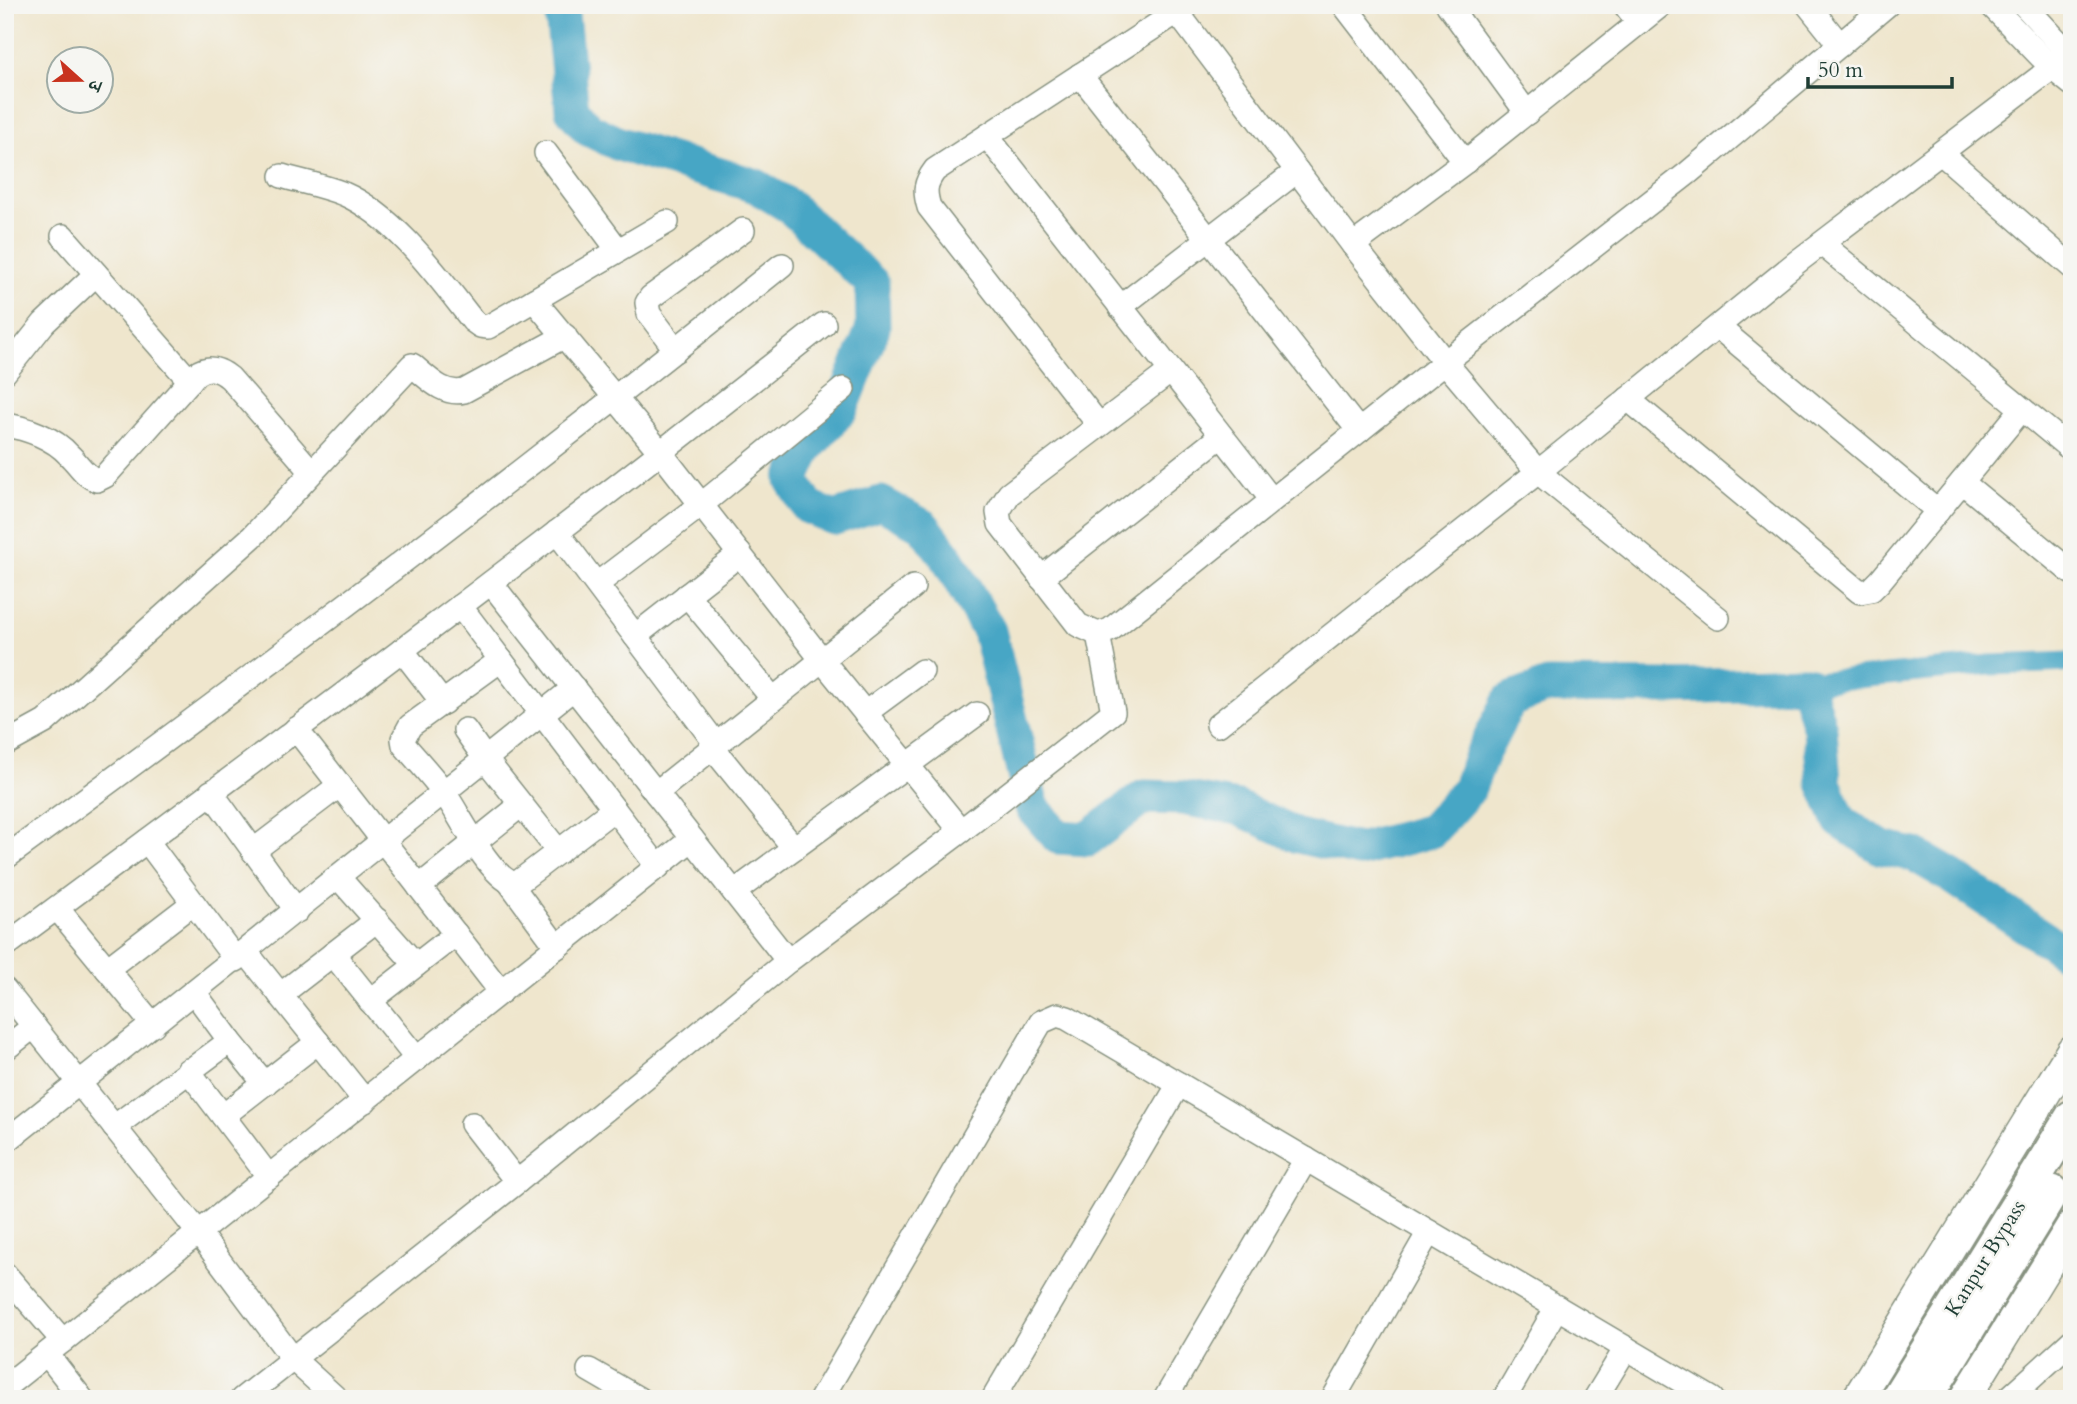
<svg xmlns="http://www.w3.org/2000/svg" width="2077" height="1404" font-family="Cardo,'Noto Serif Devanagari',serif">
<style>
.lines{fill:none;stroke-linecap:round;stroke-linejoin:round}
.canal{stroke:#46a6c5;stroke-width:21}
.river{stroke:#46a6c5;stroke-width:35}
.minor-casing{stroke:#879280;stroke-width:26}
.major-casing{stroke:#879280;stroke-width:33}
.highway-casing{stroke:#879280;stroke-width:37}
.minor{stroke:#fff;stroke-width:23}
.major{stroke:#fff;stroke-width:30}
.highway{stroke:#fff;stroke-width:33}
.labels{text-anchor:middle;stroke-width:5;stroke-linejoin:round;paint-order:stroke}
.street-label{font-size:21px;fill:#1f3d34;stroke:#f6f6f2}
</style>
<rect width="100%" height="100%" fill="#f6f6f2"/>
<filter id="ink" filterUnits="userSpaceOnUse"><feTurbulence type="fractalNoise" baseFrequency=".0143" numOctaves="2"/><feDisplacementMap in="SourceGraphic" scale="14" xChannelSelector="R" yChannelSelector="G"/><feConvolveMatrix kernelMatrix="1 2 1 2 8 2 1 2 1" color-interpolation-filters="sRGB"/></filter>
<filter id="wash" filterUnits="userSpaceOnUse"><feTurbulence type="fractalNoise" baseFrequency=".00686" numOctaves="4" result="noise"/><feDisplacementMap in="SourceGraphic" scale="28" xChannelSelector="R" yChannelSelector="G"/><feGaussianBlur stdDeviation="1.57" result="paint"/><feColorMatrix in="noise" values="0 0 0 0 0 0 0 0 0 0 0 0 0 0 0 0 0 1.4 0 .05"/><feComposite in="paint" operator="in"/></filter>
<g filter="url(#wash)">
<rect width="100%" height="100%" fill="#efe6cd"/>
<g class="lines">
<polyline class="canal" points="1806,683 1990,665 2072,662"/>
<polyline class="river" points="561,5 572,110 588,129 619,144 756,186 789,206 872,283 873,328 841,409 806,449 792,480 808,507 834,518 881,503 923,526 946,556 989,631 1032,807 1058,837 1088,839 1144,797 1182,798 1238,808 1298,836 1359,850 1431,831 1468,790 1481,756 1510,700 1548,686 1669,687 1806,683 1820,729 1824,783 1840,821 1882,848 1915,855 1948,874 2072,957"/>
</g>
</g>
<g filter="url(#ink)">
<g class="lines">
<g class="minor-casing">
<g id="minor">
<polyline points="1188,5 1177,12 1353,245 1445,362 1688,173 1887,5"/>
<polyline points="1344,5 1465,162 1661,5"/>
<polyline points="1448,5 1527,113"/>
<polyline points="1625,5 1639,23"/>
<polyline points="1808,5 1840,45"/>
<polyline points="1991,5 2052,68 2072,84"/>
<polyline points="2024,5 2072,57"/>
<polyline points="1080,75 1359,431"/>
<polyline points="987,136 1272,500"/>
<polyline points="546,153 618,250"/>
<polyline points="1941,153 2072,267"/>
<path d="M282 176C302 182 324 186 344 194 395 216 439 278 473 321L480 326 488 327 667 222"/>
<polyline points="63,236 190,381"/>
<polyline points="1822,244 2072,450"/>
<polyline points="1353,245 1465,162"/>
<polyline points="534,300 661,453 822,660 961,831"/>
<polyline points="1120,307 1297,171"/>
<polyline points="1718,327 1938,511"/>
<polyline points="676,350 649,314 647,303 651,297 743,230"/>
<polyline points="1171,371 1009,494 998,512 1000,524 1078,625 1098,634 1110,630 1445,362 1538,472 1797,262 2052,68 2066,52"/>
<polyline points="5,372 44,323 96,274"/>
<polyline points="1628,399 1860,592 1871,590 1880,581 2022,409"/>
<path d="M5 425C27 428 54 438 69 455 79 464 84 476 97 480L105 476 196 374C209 365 219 369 230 378L312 472"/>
<path d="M1099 425 929 207C924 191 925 183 935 170L1177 12 1173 5"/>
<polyline points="1962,482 2072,573"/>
<polyline points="557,532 716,744 716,752 794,848"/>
<polyline points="1041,578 1221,436"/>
<polyline points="491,583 788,961"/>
<polyline points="597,584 701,505 843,389"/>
<polyline points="687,595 773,699"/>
<polyline points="460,606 658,867"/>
<polyline points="635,636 740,554"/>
<polyline points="402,650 443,703"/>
<path d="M501 660 410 726 403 739 404 745C417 760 431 775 443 791 458 811 490 880 516 884L614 809"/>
<polyline points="865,713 922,671"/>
<polyline points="1218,725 1538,472 1718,618"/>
<polyline points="296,729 501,992"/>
<polyline points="465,730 486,760 559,852"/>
<path d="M5 744 45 722 252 537 412 365C427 377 443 396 464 391L565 336"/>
<polyline points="211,792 297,911"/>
<polyline points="656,793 913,587"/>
<polyline points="147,841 236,960"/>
<polyline points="253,851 340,785"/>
<path d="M5 858C269 666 528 469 782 265"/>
<polyline points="339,878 416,965"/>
<polyline points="510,883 557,947"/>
<polyline points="419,887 521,805"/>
<polyline points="734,892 977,714"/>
<polyline points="57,908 153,1025"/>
<path d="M5 946C281 742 556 537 824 324"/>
<polyline points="246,952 365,1101"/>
<polyline points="333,954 417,1059"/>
<polyline points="107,969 193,903"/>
<polyline points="5,990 198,1232 293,1359 337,1399"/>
<polyline points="194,992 230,1041"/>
<polyline points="280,995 377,920"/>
<polyline points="370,1001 456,934"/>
<polyline points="5,1049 34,1026"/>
<polyline points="188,1070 269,1177"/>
<polyline points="223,1116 318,1042"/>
<polyline points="472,1124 517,1182"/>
<polyline points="114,1127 230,1041 265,1084"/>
<polyline points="5,1142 574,688"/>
<polyline points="5,1274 63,1341"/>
<polyline points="47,1354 82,1399"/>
<polyline points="589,1370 639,1399"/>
<polyline points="5,1387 692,839"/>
<polyline points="242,1399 517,1182 788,961 961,831 1113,712 1098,634"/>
<polyline points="821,1399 1041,1022 1057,1015 1067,1018 1712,1399"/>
<polyline points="993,1399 1179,1084"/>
<polyline points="1165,1399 1306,1159"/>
<polyline points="1333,1399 1429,1232"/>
<polyline points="1504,1399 1557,1307"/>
<polyline points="1595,1399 1626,1348"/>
<polyline points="2008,1399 2072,1341"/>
</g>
</g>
<g class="major-casing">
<g id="major">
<polyline points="1857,1399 2072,1050"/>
<polyline points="1965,1399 2072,1225"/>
</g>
</g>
<g class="highway-casing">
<g id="highway">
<polyline points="1897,1399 2072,1117"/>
<polyline points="1925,1399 2052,1192"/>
</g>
</g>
<use href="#minor" class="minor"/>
<use href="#major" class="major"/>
<use href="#highway" class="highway"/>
</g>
</g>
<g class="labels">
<g class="street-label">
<text transform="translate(1985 1258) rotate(-58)" y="7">Kanpur Bypass</text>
</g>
</g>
<rect width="2077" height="1404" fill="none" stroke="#f6f6f2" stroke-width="28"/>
<g transform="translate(80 80) rotate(111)"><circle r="33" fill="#f6f6f2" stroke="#a0aca6" stroke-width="2"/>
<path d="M0-5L12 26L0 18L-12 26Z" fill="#c8321e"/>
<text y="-10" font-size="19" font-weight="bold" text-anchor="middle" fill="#1f3d34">उ</text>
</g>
<path d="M1808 77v10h144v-10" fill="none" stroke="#1f3d34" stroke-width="3.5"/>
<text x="1818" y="77" font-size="21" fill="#1f3d34" stroke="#f6f6f2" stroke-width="5" paint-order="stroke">50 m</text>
</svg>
